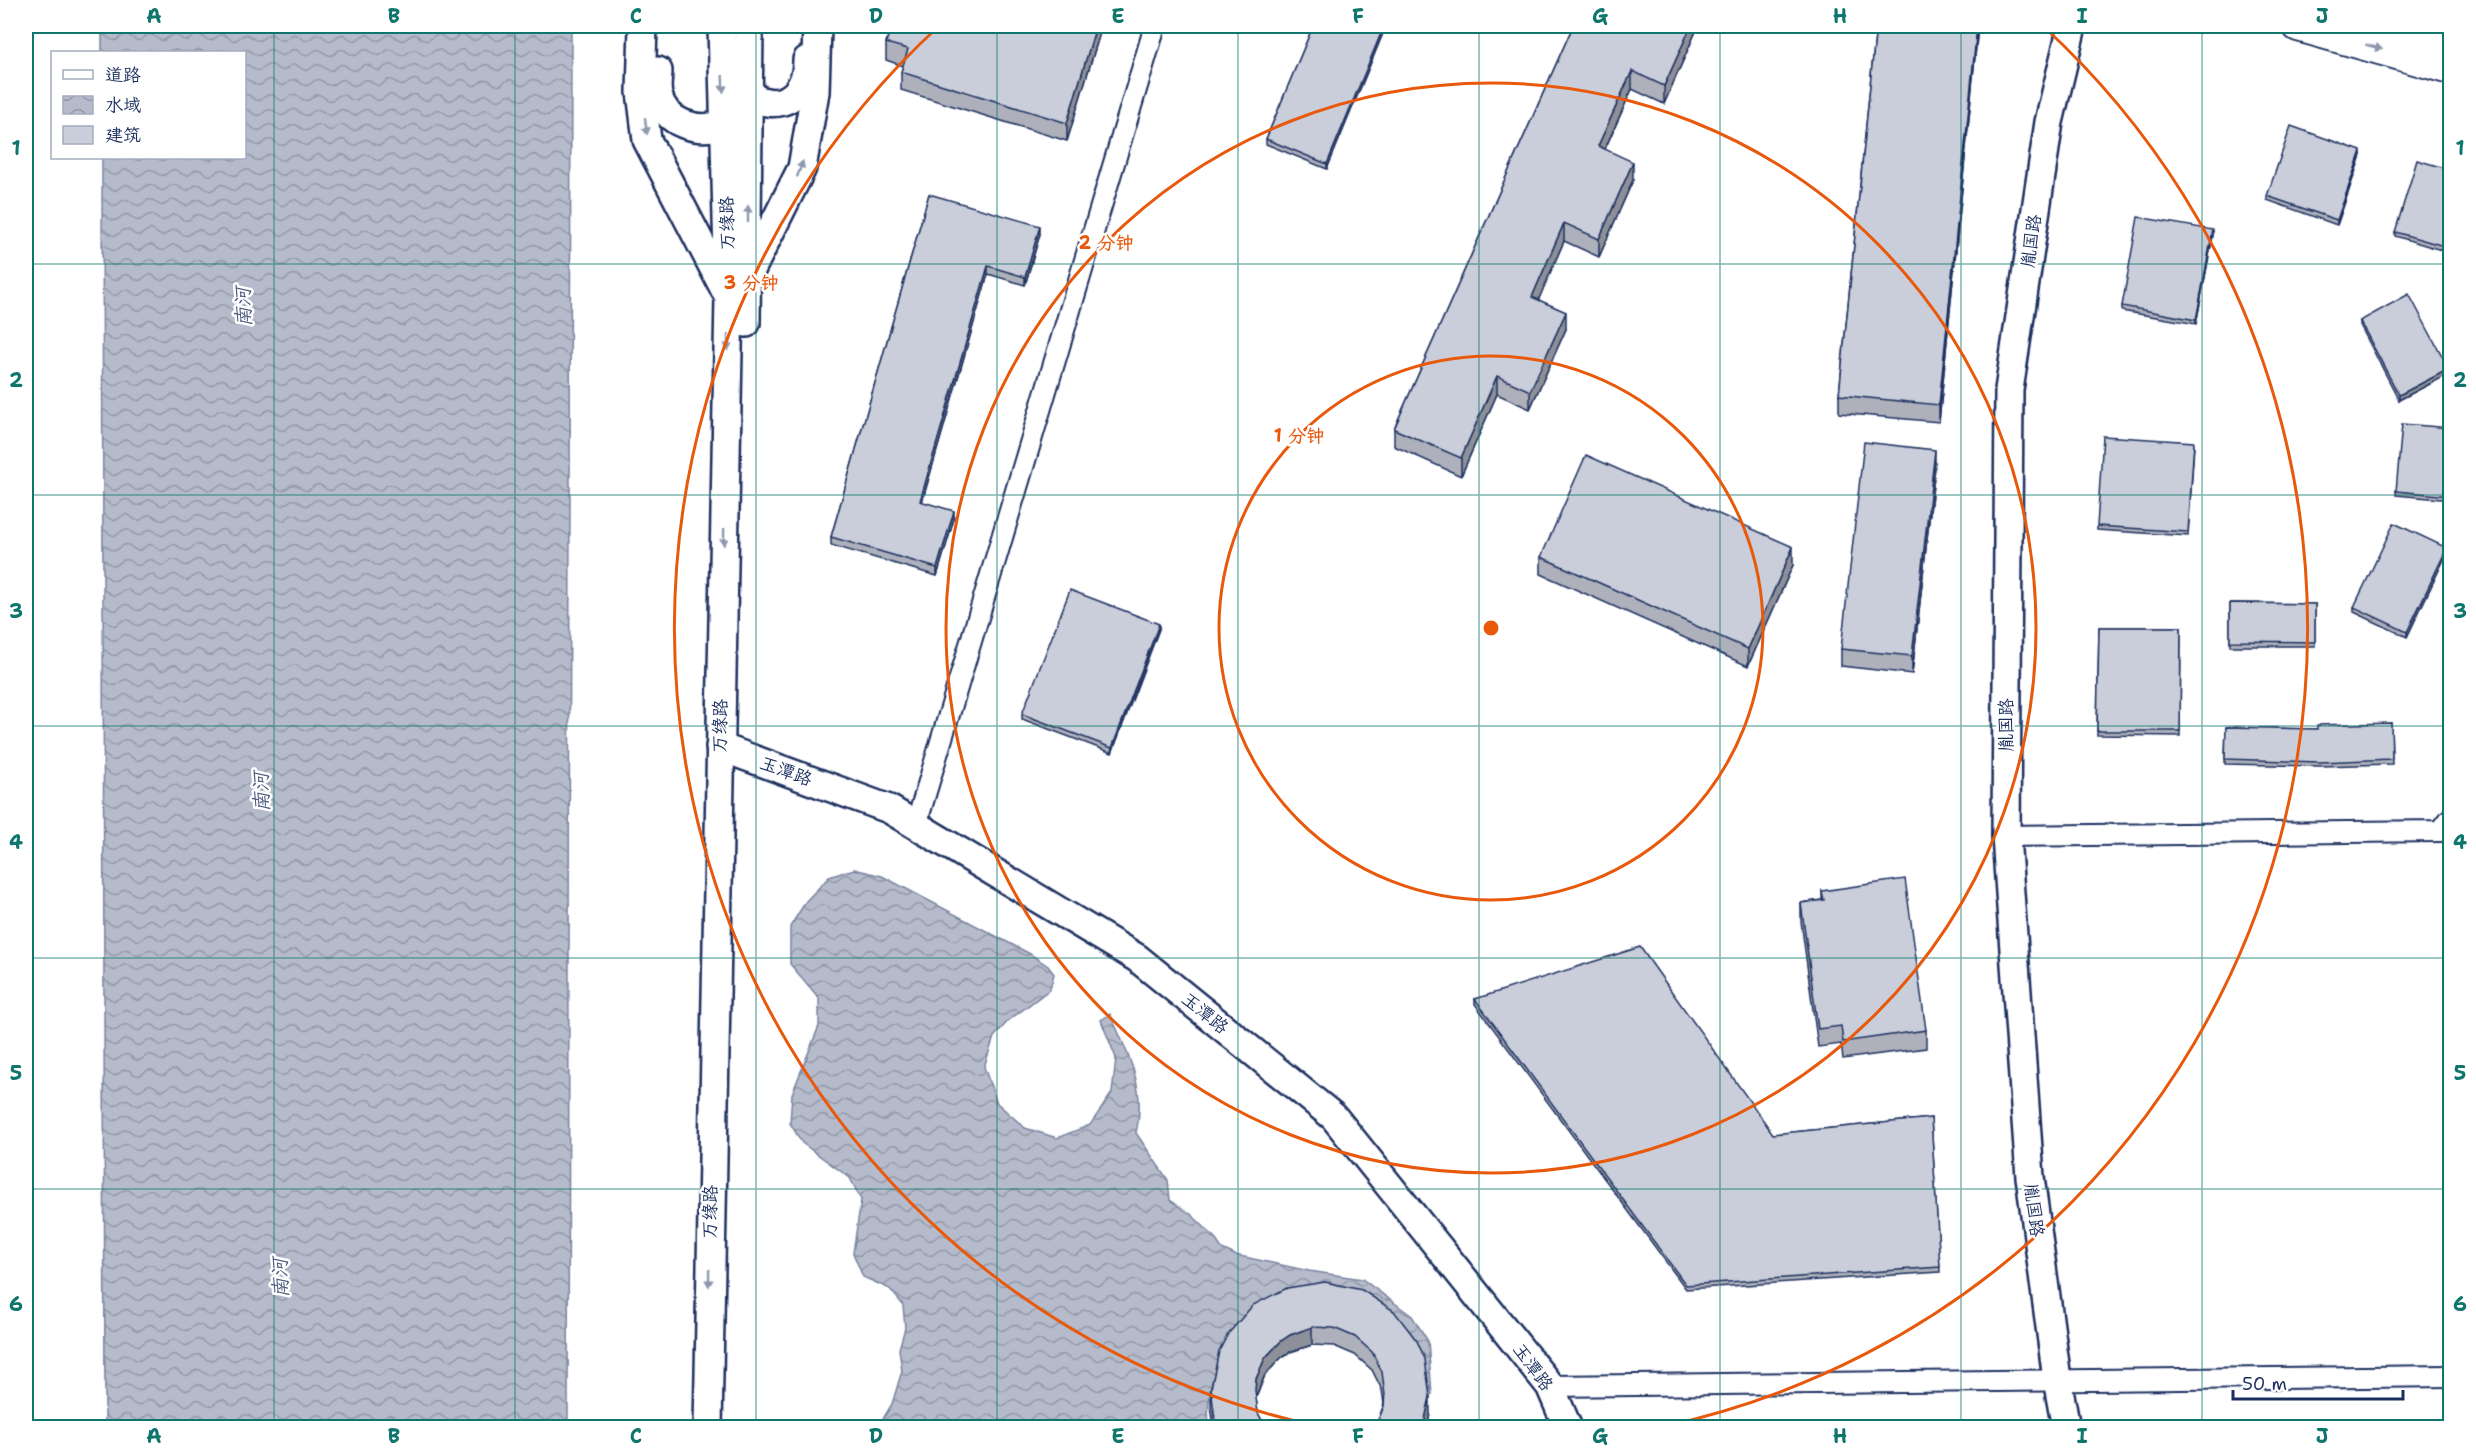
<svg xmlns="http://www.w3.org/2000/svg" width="2476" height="1453" font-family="'Shantell Sans','LXGW WenKai TC',sans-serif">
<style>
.water{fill:url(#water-waves);stroke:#77839f;stroke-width:1.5}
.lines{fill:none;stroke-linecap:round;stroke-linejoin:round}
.street-casing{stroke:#1b2f5e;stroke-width:24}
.secondary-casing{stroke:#1b2f5e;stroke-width:32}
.primary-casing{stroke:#1b2f5e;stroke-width:34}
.street{stroke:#fff;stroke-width:20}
.secondary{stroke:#fff;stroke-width:27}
.primary{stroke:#fff;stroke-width:30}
.wall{fill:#aeb1bb;stroke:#1b2f5e;stroke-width:1.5}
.shaded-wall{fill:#8d9099;stroke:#1b2f5e;stroke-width:1.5}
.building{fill:#caceda;stroke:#1b2f5e;stroke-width:1.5}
.oneway{fill:#8d97ae}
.grid{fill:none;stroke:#0f766e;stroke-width:1.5;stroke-opacity:0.55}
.ring{fill:none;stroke:#e8590c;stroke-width:3}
.labels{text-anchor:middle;stroke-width:5;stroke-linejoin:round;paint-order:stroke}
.street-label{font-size:18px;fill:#1b2f5e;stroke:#fff}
.water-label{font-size:20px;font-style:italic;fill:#49597e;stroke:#fff}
.centre{fill:#e8590c;stroke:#fff;stroke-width:3}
.ring-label{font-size:18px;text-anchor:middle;font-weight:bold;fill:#e8590c;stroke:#fff;stroke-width:5;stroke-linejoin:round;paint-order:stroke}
.neatline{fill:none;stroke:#0f766e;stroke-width:2}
.grid-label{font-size:20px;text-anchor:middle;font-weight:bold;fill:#0f766e}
</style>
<defs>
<pattern id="water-waves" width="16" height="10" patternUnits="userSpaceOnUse" patternTransform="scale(1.5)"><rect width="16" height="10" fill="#b5bbca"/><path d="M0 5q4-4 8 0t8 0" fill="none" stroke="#9298a7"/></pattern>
</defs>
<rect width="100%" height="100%" fill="#fff"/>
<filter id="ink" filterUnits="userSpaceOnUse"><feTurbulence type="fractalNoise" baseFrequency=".0167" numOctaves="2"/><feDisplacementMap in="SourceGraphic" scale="12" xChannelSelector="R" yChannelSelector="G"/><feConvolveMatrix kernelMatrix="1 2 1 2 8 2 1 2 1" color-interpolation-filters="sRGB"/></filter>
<g filter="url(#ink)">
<g class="water">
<polygon points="102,26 571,26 568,1427 105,1427 102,158 244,158 244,52 102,52"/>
<path d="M854 869 882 876 1030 954 1048 966 1054 974 1050 989 1008 1021 994 1037 984 1067 997 1103 1025 1128 1057 1138 1090 1125 1112 1093 1116 1058 1101 1020 1110 1014C1128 1053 1147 1089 1136 1133L1168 1180 1170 1200 1192 1215 1214 1237 1222 1249 1235 1255 1309 1271 1362 1279 1412 1316 1428 1341 1432 1395 1420 1357 1381 1314 1216 1368C1209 1388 1207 1406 1209 1427H878L892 1404 902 1371 899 1349 905 1328 903 1305 890 1289 863 1277 853 1253 861 1200 850 1178 802 1143 790 1123 792 1094 819 1026V998L790 964V927L806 901 829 877Z"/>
</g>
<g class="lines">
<g class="street-casing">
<g id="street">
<polyline points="916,825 1155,26"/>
<polyline points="2006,836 2441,831 2450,819"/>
<polyline points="1550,1386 2450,1376"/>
</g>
</g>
<g class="secondary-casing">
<g id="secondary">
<polyline points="643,26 641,92 647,140 725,290"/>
<path d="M658 71C658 78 656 87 658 95 665 125 699 133 724 124"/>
<path d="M748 94C780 115 807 95 807 60"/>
<polyline points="750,272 802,168 815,92 817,26"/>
<polyline points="746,323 749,26"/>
<polyline points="720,747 889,809 1137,958 1334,1117 1550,1386 1568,1428"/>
<polyline points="708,1428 729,296 722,26"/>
<polyline points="2066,1428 2057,1379 2030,1177 2006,836 2009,390 2049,122 2072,26"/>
</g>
</g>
<g class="primary-casing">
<g id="primary">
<polyline points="2298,26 2450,69"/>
<polyline points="2386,26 2450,43"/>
</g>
</g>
<use href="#street" class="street"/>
<use href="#secondary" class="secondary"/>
<use href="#primary" class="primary"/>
</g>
<g class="wall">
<polygon points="891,26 1102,26 1067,141 901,90 901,72 903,66 886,60 886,43"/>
<polygon points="1313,26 1386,26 1327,169 1266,144 1266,139"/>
<polygon points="1573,26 1696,26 1696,31 1664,104 1632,89 1605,149 1633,180 1599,257 1564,241 1538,300 1566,329 1530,409 1497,394 1461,476 1394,446 1394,429"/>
<polygon points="1876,26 1978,26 1939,422 1839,413 1839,395"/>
<polygon points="2361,155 2337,225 2267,200 2267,196"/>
<polygon points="2451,170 2451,253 2395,236 2395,232"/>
<polygon points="929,194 1040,234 1025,285 988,274 922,502 954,519 937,576 831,545 831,537"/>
<polygon points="2213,235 2196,324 2122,311 2122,306"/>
<polygon points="2360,321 2449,374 2399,400 2360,325"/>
<polygon points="2451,428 2451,500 2396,495 2396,491"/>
<polygon points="2194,446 2188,536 2097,530 2097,526"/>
<polygon points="1935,467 1912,674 1841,666 1841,649"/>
<polygon points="2447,553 2407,637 2354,612 2354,607"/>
<polygon points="1541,557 1793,565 1748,666 1541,574"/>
<polygon points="2230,603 2315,604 2315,646 2230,646"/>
<polygon points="2099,627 2181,627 2180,736 2097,735"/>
<polygon points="1159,629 1112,753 1022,719 1022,714"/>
<polygon points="2391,723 2392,764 2320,766 2225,764 2226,727 2317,729"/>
<polygon points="1822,891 1926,1030 1926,1048 1843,1059 1841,1044 1818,1047 1801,921 1801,903 1822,900"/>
<polygon points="1475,999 1773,1134 1931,1118 1940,1272 1686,1289 1475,1004"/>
<polygon points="1325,1282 1430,1414 1427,1428 1375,1428 1384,1404 1382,1390 1372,1370 1355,1355 1334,1346 1312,1345 1290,1352 1281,1358 1265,1375 1256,1398 1258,1413 1266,1428 1214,1428 1211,1406 1211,1388"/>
</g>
<g class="shaded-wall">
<polygon points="1096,26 1102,26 1067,141 1067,123"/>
<polygon points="1384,26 1386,26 1327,169 1327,164"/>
<polygon points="1691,26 1696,26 1696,31 1664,104 1664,86"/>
<polygon points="1977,26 1978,26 1939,422 1939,405"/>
<polygon points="1632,71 1632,89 1598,164 1598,146"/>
<polygon points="2361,151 2361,155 2337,225 2337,220"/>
<polygon points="1633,162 1633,180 1599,257 1599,239"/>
<polygon points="1564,223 1564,241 1532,315 1532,297"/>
<polygon points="1040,226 1040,234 1025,285 1025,277"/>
<polygon points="2213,230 2213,235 2196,324 2196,320"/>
<polygon points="988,266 988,274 920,509 920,501"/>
<polygon points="1566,312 1566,329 1530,409 1530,391"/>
<polygon points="2449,369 2449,374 2399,400 2399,395"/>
<polygon points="1497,376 1497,394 1461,476 1461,458"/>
<polygon points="1935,450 1935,467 1912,674 1912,656"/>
<polygon points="954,511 954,519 937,576 937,568"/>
<polygon points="1793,547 1793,565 1748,666 1748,649"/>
<polygon points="2447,548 2447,553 2407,637 2407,632"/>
<polygon points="1159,624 1159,629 1112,753 1112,748"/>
<polygon points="1312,1327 1312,1345 1290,1352 1281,1358 1265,1375 1256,1396 1255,1408 1255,1390 1256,1379 1265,1358 1281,1341 1290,1335"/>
<polygon points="1430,1397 1430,1414 1427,1428 1423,1428"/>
</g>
<g class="building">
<polygon points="891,26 1096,26 1067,123 901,72 908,49 886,43"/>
<polygon points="1313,26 1384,26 1327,164 1266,139"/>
<polygon points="1573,26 1691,26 1664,86 1632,71 1598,146 1633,162 1599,239 1564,223 1532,297 1566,312 1530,391 1497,376 1461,458 1394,429"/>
<polygon points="1876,26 1977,26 1939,405 1839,395"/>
<polygon points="2291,126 2361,151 2337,220 2267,196"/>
<polygon points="2417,160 2451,170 2451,248 2395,232"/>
<polygon points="929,194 1040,226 1025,277 988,266 920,501 954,511 937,568 831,537"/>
<polygon points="2138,217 2213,230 2196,320 2122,306"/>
<polygon points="2409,294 2449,369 2399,395 2360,321"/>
<polygon points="2402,424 2451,428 2451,496 2396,491"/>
<polygon points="2103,436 2194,442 2188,532 2097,526"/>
<polygon points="1864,442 1935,450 1912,656 1841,649"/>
<polygon points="1586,455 1793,547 1748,649 1541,557"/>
<polygon points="2394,523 2447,548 2407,632 2354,607"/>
<polygon points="1070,590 1159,624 1112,748 1022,714"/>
<polygon points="2230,603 2315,604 2315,642 2230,641"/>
<polygon points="2099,627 2181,627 2180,731 2097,731"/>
<polygon points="2391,723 2392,759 2320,762 2225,759 2226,727 2317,729 2317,725"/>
<polygon points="1905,879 1926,1030 1843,1042 1841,1026 1818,1029 1801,903 1824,900 1822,891"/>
<polygon points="1640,947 1773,1134 1931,1118 1940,1267 1686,1285 1475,999"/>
<polygon points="1325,1282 1362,1290 1394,1311 1417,1341 1425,1359 1430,1397 1423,1428 1375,1428 1384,1406 1385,1395 1382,1372 1372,1352 1355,1337 1334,1328 1312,1327 1290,1335 1281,1341 1265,1358 1256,1379 1255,1390 1258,1413 1266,1428 1216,1428 1211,1388 1219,1351 1228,1334 1253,1305 1287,1288"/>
</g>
<defs><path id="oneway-solid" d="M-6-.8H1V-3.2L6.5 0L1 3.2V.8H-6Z" transform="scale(1.5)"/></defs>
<g class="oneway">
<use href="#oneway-solid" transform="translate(2374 47) rotate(16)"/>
<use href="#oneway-solid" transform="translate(723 84) rotate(88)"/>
<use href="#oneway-solid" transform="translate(646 126) rotate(83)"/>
<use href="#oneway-solid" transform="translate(800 169) rotate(-70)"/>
<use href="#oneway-solid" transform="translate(748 214) rotate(-90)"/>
<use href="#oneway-solid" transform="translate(728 342) rotate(91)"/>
<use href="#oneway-solid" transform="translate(724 537) rotate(91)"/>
<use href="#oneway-solid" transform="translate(709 1278) rotate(91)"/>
</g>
</g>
<path class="grid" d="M274 26V1428M515 26V1428M756 26V1428M997 26V1428M1238 26V1428M1479 26V1428M1720 26V1428M1961 26V1428M2202 26V1428M26 264H2450M26 495H2450M26 726H2450M26 958H2450M26 1189H2450"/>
<g class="ring">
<circle cx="1491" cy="628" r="272"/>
<circle cx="1491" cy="628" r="545"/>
<path d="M1321 1427A817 817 0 0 1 939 26M2043 26A817 817 0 0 1 1661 1427"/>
</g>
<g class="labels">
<g class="street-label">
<text transform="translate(727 223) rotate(-91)" y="6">万缘路</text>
<text transform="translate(2031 241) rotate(-82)" y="6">胤国路</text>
<text transform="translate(2006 725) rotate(-90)" y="6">胤国路</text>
<text transform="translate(720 726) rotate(-89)" y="6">万缘路</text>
<text transform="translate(786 771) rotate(20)" y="6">玉潭路</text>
<text transform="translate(1205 1013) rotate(39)" y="6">玉潭路</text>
<text transform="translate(2034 1210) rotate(83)" y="6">胤国路</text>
<text transform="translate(710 1212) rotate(-89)" y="6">万缘路</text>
<text transform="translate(1533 1367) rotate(54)" y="6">玉潭路</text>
</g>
<g class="water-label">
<text transform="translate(243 307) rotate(-92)" y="7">南河</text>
<text transform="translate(261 792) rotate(-92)" y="7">南河</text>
<text transform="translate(280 1278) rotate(-92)" y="7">南河</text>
</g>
</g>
<circle cx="1491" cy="628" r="9" class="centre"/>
<g class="ring-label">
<text x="1106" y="249">2 分钟</text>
<text x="751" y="289">3 分钟</text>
<text x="1299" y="442">1 分钟</text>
</g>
<rect width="2476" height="1453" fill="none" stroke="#fff" stroke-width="66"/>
<rect x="51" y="51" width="195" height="108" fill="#ffffff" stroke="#a4acbf" stroke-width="1.5"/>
<rect x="63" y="70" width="30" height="9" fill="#ffffff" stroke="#a4acbf" stroke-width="1.5"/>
<text x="105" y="81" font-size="18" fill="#1b2f5e">道路</text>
<rect x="63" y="96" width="30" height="18" fill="url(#water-waves)" stroke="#a4acbf" stroke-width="1.5"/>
<text x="105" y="111" font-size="18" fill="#1b2f5e">水域</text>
<rect x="63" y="126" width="30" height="18" fill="#caceda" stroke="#a4acbf" stroke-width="1.5"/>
<text x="105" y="141" font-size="18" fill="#1b2f5e">建筑</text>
<path d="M2233 1390v9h170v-9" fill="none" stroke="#1b2f5e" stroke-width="3"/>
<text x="2242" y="1390" font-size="18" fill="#1b2f5e" stroke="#ffffff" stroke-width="4.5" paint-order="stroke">50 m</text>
<rect x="33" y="33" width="2410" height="1387" class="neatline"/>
<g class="grid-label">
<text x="154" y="23">A</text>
<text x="394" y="23">B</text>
<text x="636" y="23">C</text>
<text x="876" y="23">D</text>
<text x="1118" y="23">E</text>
<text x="1358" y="23">F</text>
<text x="1600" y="23">G</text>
<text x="1840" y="23">H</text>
<text x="2082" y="23">I</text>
<text x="2322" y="23">J</text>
<text x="16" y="155">1</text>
<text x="2460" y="155">1</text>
<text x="16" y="387">2</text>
<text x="2460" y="387">2</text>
<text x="16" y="618">3</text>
<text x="2460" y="618">3</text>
<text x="16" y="849">4</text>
<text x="2460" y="849">4</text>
<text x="16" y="1080">5</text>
<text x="2460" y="1080">5</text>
<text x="16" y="1311">6</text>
<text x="2460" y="1311">6</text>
<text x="154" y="1443">A</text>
<text x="394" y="1443">B</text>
<text x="636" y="1443">C</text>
<text x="876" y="1443">D</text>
<text x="1118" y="1443">E</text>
<text x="1358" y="1443">F</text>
<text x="1600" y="1443">G</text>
<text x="1840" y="1443">H</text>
<text x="2082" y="1443">I</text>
<text x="2322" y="1443">J</text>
</g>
</svg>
